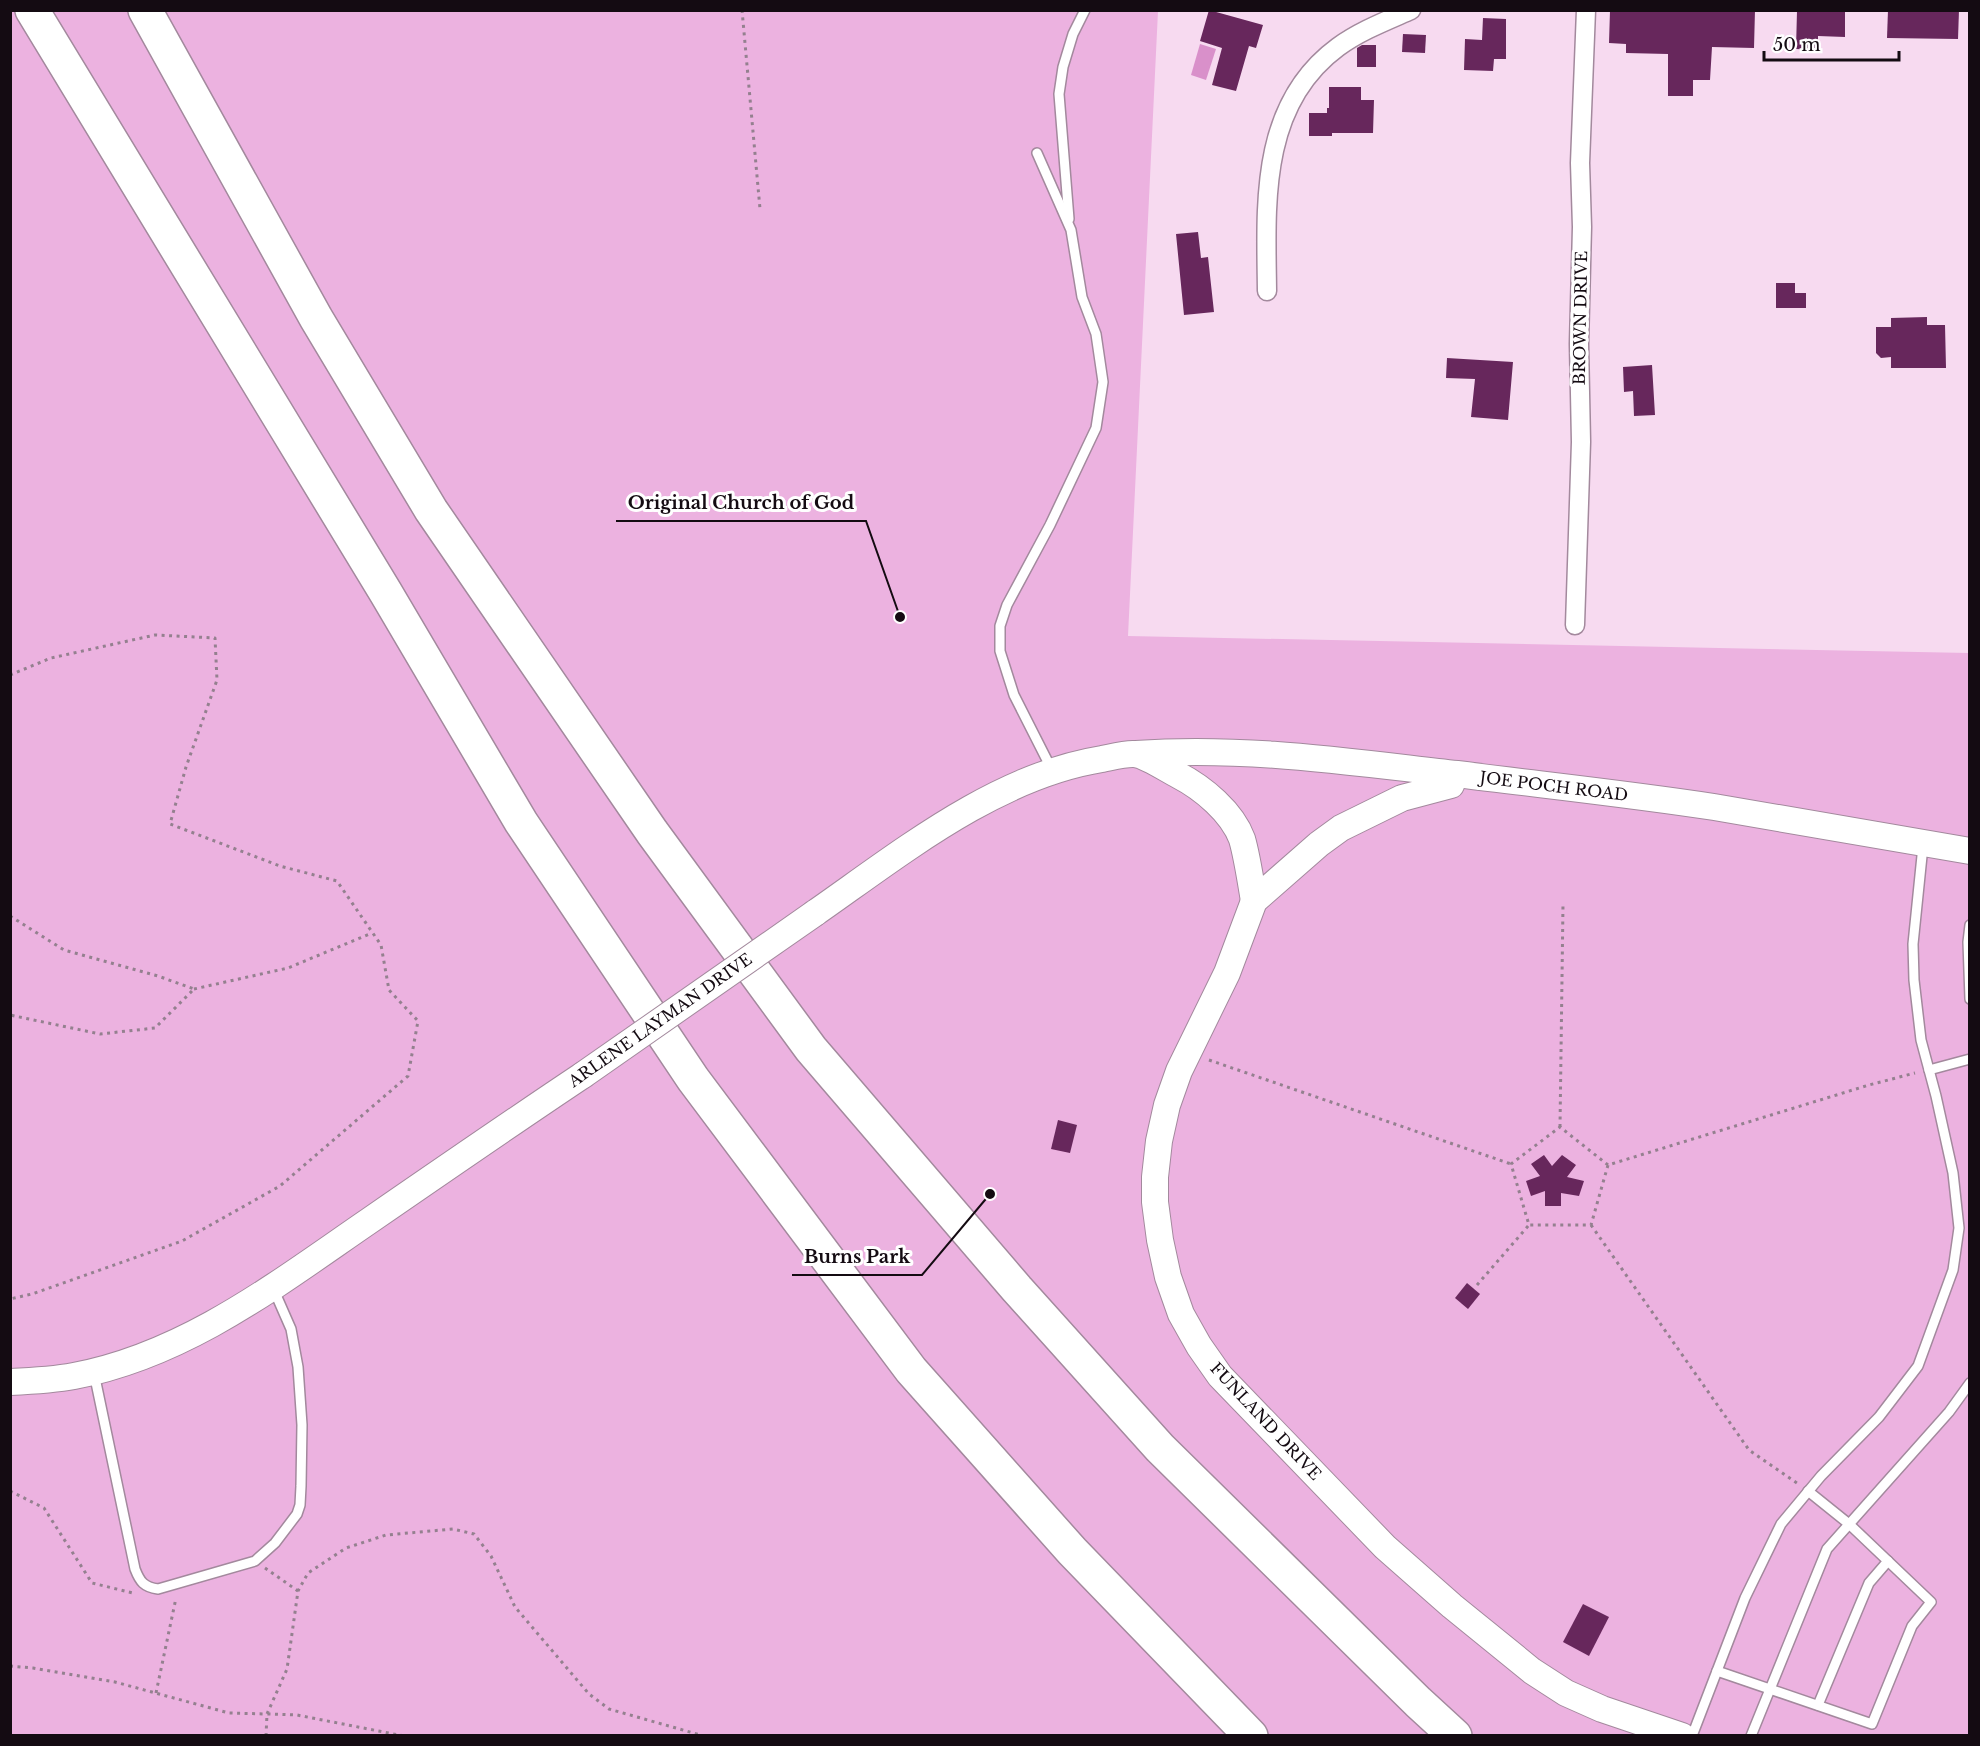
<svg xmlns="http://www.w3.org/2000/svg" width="1980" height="1746" font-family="'Libre Baskerville',serif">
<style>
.green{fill:#ecb2e0}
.water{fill:#d990ca}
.building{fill:#67275c}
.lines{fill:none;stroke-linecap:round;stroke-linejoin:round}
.lane-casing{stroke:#a3899d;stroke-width:12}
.street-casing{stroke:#a3899d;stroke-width:21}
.secondary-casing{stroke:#a3899d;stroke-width:28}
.highway-casing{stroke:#a3899d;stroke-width:36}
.path{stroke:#94808f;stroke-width:3;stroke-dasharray:3 4.5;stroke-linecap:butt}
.lane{stroke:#fff;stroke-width:9}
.street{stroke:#fff;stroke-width:18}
.secondary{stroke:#fff;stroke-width:26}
.highway{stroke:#fff;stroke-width:33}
.secondary-bridge-casing{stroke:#a3899d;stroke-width:28;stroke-linecap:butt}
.secondary-bridge{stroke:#fff;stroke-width:26}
.labels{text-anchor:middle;stroke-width:6;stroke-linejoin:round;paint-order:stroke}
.street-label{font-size:16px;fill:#140b12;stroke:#fff}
.leader{fill:none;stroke:#140b12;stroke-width:2}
.callout-dot{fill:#140b12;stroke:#fff;stroke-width:2}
.callout-label{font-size:18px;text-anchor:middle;font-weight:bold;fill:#140b12;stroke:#fff;stroke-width:6;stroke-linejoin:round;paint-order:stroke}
</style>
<rect width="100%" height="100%" fill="#f7daf0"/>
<polygon class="green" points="11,11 1158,11 1128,636 1969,653 1969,1735 11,1736"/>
<polygon class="water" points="1200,44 1216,49 1206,80 1191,75"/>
<g class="building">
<polygon points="1209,10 1263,25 1256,48 1249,46 1236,91 1212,85 1222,48 1200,41"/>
<polygon points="1755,10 1754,48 1712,47 1710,80 1693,80 1693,96 1668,96 1668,54 1626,53 1626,44 1609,43 1610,11"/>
<polygon points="1810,10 1845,10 1845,37 1818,36 1818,50 1796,49 1797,11"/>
<polygon points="1888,10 1959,10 1958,39 1887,38"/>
<polygon points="1483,18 1506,19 1506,59 1494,59 1493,71 1464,70 1465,39 1482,40"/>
<polygon points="1403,34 1426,35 1425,53 1402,52"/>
<polygon points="1362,45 1376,45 1376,67 1357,67 1357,48"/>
<polygon points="1329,87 1361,87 1361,100 1374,100 1373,133 1332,133 1332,136 1309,136 1309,113 1327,113 1327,108 1329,108"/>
<polygon points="1198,232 1201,258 1208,257 1214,312 1184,315 1176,234"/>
<polygon points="1776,283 1795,283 1795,293 1806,293 1806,308 1776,308"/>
<polygon points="1927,317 1927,325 1945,325 1946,368 1891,368 1891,357 1881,358 1876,353 1876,327 1891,327 1891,318"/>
<polygon points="1447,358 1513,362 1508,420 1471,417 1475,379 1446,378"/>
<polygon points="1652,365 1655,415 1634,416 1633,391 1624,392 1623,367"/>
<polygon points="1058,1120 1077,1125 1070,1153 1051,1149"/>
<polygon points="1544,1155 1552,1166 1562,1155 1576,1165 1567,1177 1584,1181 1579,1196 1561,1193 1561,1206 1545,1206 1545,1191 1531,1196 1526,1181 1540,1176 1531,1164"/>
<polygon points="1467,1283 1480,1294 1468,1309 1455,1298"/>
<polygon points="1583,1604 1609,1617 1589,1656 1563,1642"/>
</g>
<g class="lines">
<g class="lane-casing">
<g id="lane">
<polyline points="1037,153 1071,230 1082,297 1096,334 1103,382 1096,428 1050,525 1007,605 1000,626 1000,651 1014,695 1052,770"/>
<polyline points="1069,219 1059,94 1063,67 1073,34 1085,10"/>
<polyline points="1970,925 1968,942 1970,999"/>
<polyline points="1929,1070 1970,1059"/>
<path d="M94 1373 135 1569C140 1582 144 1587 158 1589L255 1561 275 1543 297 1514 300 1505 301 1486 302 1425 298 1367 291 1329 273 1288"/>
<polyline points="1717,1671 1872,1724 1912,1626 1931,1602 1849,1524 1808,1491"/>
<polyline points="1818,1705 1869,1583 1888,1561"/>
<polyline points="1692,1736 1745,1598 1781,1524 1821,1476 1879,1417 1918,1366 1953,1270 1959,1228 1953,1173 1936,1096 1921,1040 1914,980 1913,944 1923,846"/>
<polyline points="1751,1736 1827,1549 1949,1412 1970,1383"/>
</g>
</g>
<g class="street-casing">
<g id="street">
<path d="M1267 291C1266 204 1259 105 1338 47 1360 31 1386 21 1411 10"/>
<polyline points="1575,625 1581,442 1579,344 1582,227 1580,163 1586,10"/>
</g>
</g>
<g class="secondary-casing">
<g id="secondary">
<path d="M1136 754C1244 746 1350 762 1457 774 1543 785 1629 794 1714 807 1799 821 1884 837 1970 851"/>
<polyline points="1455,774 1451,785 1402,798 1341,828 1319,844 1254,901 1227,973 1179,1071 1167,1105 1159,1141 1155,1177 1155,1202 1160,1240 1168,1277 1181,1314 1199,1346 1220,1376 1385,1547 1452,1606 1532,1671 1566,1693 1602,1709 1682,1736"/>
<path d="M815 913C901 853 996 776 1102 759 1112 757 1123 754 1133 754 1144 754 1168 770 1178 775 1203 788 1232 812 1242 839 1247 856 1251 883 1254 901"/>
<path d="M10 1382C32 1381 53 1380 74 1376 186 1355 277 1284 369 1221 440 1172 511 1123 583 1075"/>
</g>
</g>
<g class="highway-casing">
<g id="highway">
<polyline points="32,10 386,593 521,822 693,1079 911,1370 1072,1551 1251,1736"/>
<polyline points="145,10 316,318 431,510 652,832 811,1049 1017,1289 1160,1448 1418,1702 1455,1736"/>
</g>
</g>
<g class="path">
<polyline points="742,10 760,209"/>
<polyline points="10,675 51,658 155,635 215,638 217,680 186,767 170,824 280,866 337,881 381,945 389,990 418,1021 408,1076 280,1186 182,1241 32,1294 10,1299"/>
<polyline points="10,916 64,950 158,976 194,989 155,1028 100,1034 10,1015"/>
<polyline points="194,989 288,968 372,933"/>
<polyline points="1209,1060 1511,1164"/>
<polyline points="1560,1127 1563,904"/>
<polyline points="1608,1165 1560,1127 1511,1164 1529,1225 1591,1225 1608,1165 1869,1085 1915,1073"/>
<polyline points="1591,1225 1749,1450 1797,1483"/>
<polyline points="1477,1285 1529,1225"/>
<polyline points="10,1491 44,1508 92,1583 133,1593"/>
<polyline points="265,1568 298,1591"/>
<polyline points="10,1666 33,1668 115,1682 229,1713 267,1714 287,1669 298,1591 308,1573 346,1548 386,1535 453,1529 474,1534 491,1556 515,1607 589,1694 609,1709 704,1736"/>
<polyline points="156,1693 176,1598"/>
<polyline points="266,1736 267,1714 297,1715 404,1736"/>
</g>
<use href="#lane" class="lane"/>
<use href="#street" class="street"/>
<use href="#secondary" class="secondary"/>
<use href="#highway" class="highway"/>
<g class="secondary-bridge-casing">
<polyline id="secondary-bridge" points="583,1075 815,913"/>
</g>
<use href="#secondary-bridge" class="secondary-bridge"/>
</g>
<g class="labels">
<g class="street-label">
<text transform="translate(1580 318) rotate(-89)" y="6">BROWN DRIVE</text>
<text transform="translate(1554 786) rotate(7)" y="6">JOE POCH ROAD</text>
<text transform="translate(660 1020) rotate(-35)" y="6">ARLENE LAYMAN DRIVE</text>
<text transform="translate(1266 1421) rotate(47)" y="6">FUNLAND DRIVE</text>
</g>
</g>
<path class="leader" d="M900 617L866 521H616M990 1194L922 1275H792"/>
<g class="callout-dot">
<circle cx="900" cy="617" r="6"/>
<circle cx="990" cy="1194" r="6"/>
</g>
<g class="callout-label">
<text x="741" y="509">Original Church of God</text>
<text x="857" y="1263">Burns Park</text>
</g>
<rect width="1980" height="1746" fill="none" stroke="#140b12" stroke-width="24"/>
<path d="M1764 51v9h135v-9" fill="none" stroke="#140b12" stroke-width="3"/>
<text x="1773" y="51" font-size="18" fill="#140b12" stroke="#ffffff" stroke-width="4.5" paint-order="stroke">50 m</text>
</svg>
